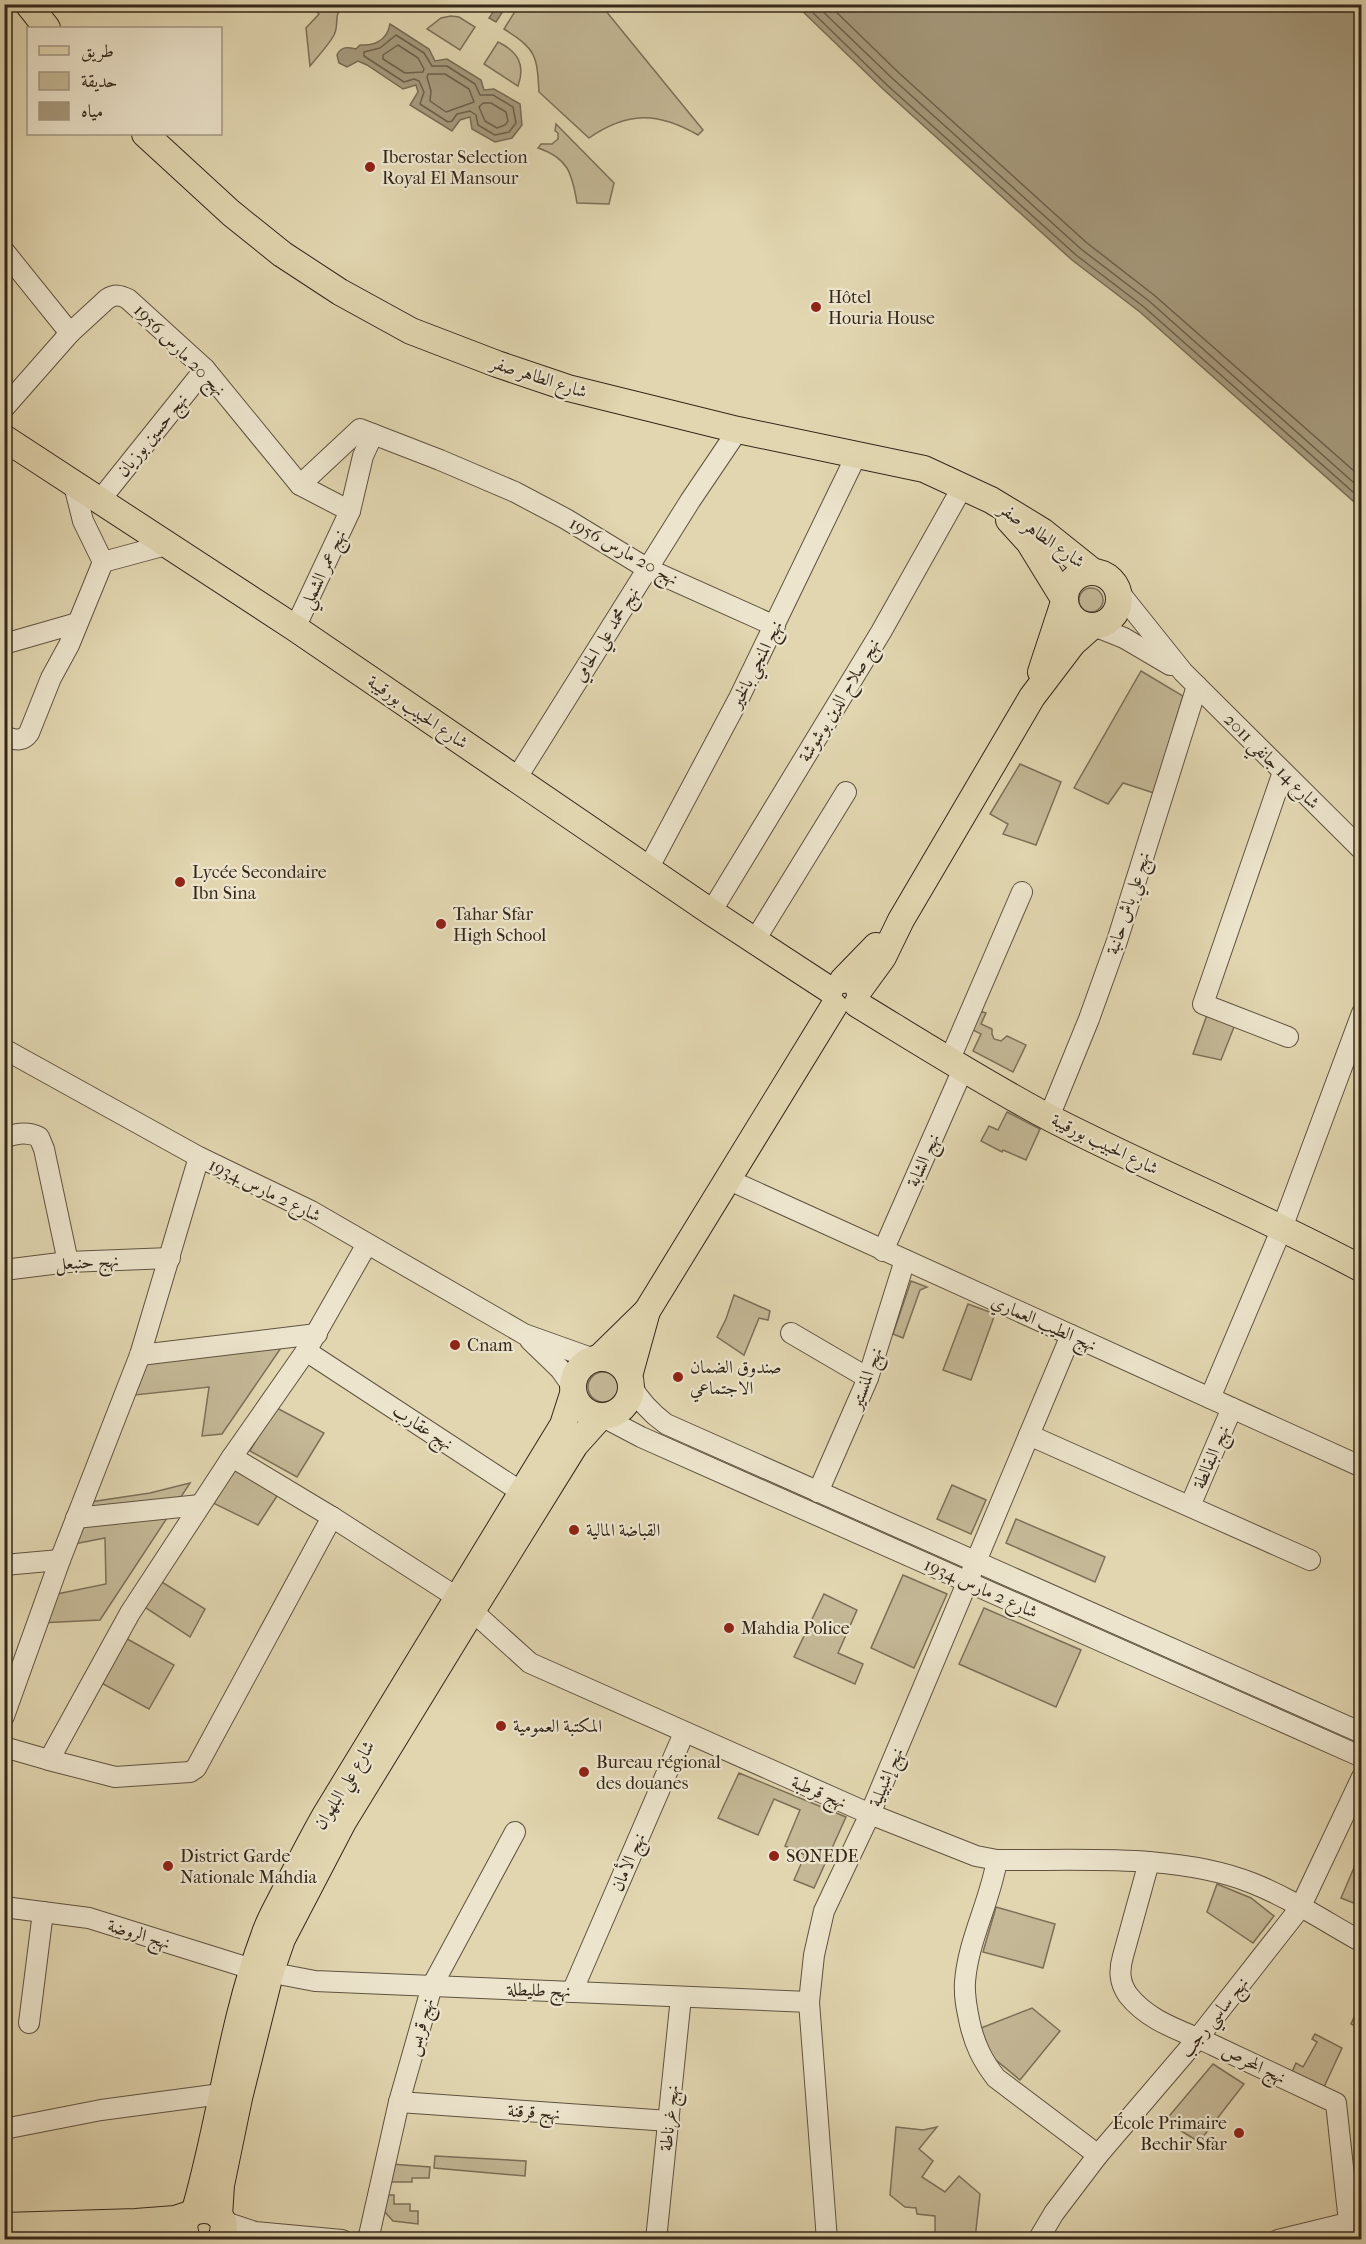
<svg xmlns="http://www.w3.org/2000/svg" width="1366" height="2244" font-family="'IM FELL French Canon',Amiri,serif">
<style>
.green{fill:#c4b896;stroke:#7c7058;stroke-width:1.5}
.water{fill:#a69a7d;stroke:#786c55;stroke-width:1.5}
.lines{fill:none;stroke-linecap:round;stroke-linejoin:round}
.shore{stroke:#6d604c;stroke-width:1.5}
.minor-casing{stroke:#5f5340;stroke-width:22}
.major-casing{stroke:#34271a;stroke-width:28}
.minor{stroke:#ece4cc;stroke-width:20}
.major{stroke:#e1d6b0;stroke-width:26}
.poi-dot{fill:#8f2418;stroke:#ece4cc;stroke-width:2}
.labels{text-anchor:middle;stroke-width:4.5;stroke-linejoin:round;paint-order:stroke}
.poi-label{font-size:18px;fill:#34271a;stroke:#ece4cc;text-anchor:start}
.street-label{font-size:18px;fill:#34271a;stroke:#ece4cc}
</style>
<rect width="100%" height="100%" fill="#e1d6b0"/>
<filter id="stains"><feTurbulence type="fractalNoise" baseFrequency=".00333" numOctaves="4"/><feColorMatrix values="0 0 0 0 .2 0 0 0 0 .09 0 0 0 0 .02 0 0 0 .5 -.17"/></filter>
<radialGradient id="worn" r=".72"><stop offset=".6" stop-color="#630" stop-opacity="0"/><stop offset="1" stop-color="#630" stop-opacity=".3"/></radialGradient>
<g class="green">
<polygon points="218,5 265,5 262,8 226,11"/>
<path d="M310 5H345C332 13 340 24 334 35 328 46 318 56 310 66L306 28 319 14Z"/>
<path d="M519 5H601L703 130 698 135C658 112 628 111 589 138L539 92C537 55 536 49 504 29Z"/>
<polygon points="451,16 459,17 475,27 460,50 427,29 441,18"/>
<path d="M498 42C517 51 526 64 518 86L484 64Z"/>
<path d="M556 124 614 183 609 204 577 203C572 173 568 158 538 148L541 144H552L558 139V133L555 131Z"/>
<circle cx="1091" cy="600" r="12"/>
<polygon points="1141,671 1183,696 1154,793 1123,783 1108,804 1074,788"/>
<polygon points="1020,764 1061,782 1036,845 1003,834 1008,824 990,814"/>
<polygon points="979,1011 986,1013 981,1024 992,1029 992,1034 994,1039 1001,1041 1007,1036 1026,1045 1013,1072 973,1051 981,1034 971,1029"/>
<polygon points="1208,1012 1236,1022 1221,1060 1193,1054"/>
<polygon points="1007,1112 1040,1129 1026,1160 1003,1150 1002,1152 981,1141 989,1126 998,1130"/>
<polygon points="911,1281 927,1287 920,1290 903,1338 893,1334"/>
<polygon points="734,1295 770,1311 768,1320 759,1318 744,1355 717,1337 726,1319"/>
<polygon points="968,1304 995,1314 971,1380 943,1370"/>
<polygon points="285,1342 222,1434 202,1436 209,1387 135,1395 148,1355"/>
<circle cx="603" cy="1387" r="15"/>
<polygon points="275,1407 324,1433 297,1477 250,1451"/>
<polygon points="229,1467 279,1493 258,1525 207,1500"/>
<polygon points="190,1483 100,1620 40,1623 57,1594 106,1584 105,1538 69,1545 90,1502 150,1493"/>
<polygon points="952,1485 986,1500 971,1534 937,1519"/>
<polygon points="1016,1519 1105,1557 1095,1582 1006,1543"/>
<polygon points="903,1575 947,1594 914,1668 871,1648"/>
<polygon points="157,1579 205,1609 190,1637 140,1604"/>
<polygon points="824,1594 857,1610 838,1653 863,1664 855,1684 794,1657"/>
<polygon points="984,1608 1081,1650 1056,1707 959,1664"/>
<polygon points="122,1636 174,1665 149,1709 94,1679"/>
<polygon points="739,1773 846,1817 814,1888 794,1880 805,1855 785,1846 800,1810 774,1799 758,1835 718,1818"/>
<polygon points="1359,1856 1361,1857 1361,1906 1341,1898"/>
<polygon points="1217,1884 1251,1898 1274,1916 1253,1943 1207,1912"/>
<polygon points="996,1907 1055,1924 1043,1968 983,1952"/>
<polygon points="1361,2002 1361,2029 1351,2024"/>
<polygon points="1032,2008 1060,2031 1020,2080 985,2051 981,2028"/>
<polygon points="1315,2034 1342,2048 1324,2087 1292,2072 1296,2063 1303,2067 1317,2042 1312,2039"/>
<polygon points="1213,2064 1244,2084 1199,2142 1165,2121"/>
<polygon points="896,2127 923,2130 937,2127 919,2149 933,2161 922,2177 945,2192 959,2176 980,2194 975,2239 935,2239 935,2216 917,2214 916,2208 905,2207 890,2195"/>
<polygon points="435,2156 526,2161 525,2176 434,2168"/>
<polygon points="391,2164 430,2167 429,2178 412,2178 412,2182 388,2182 388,2195 394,2195 394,2204 410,2204 410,2211 418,2211 418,2224 393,2221 384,2211"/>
</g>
<g class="water">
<polygon points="498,5 507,5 496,22 489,18"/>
<polygon points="796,5 1361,5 1361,508 1140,312 1072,260 883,89"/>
<path d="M390 24 429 49 435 61 447 59 481 80 484 90 494 89 520 104 522 125 512 138 495 142 472 129 470 117 460 120 452 131 410 105 418 92 416 85 403 89 367 65 358 61 347 67 339 63 337 55C341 46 348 47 356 49L360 45C375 46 387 40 390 24Z"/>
</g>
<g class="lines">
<g class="shore">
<polyline points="804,4 887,85 1076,255 1144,307 1362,500"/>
<polyline points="815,4 893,79 1081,249 1149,301 1362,490"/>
<polyline points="828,4 899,73 1087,243 1154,295 1362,478"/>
<polygon points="396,35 424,53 432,66 447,66 475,84 480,95 493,95 513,107 516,123 509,132 495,135 478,125 476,115 470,111 457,114 452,121 448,122 420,104 424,92 419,81 414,79 404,82 364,56 364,52 380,48"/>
<polygon points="398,45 418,58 424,69 423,72 405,73 383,59 383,55"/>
<polygon points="428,74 445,74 469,89 474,102 446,112 430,101 431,91 427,77"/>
<polygon points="483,103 491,103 506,112 508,121 505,125 497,128 485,121 479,107"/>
</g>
<g class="minor-casing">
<g id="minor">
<polyline points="4,251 70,333"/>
<path d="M4 408 70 333 107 299C115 294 120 295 128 299L205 369 300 485 350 511"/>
<polyline points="300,485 360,429 440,460 515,492 566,519 648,569 775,626"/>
<polyline points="100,500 205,369"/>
<polyline points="103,562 166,545"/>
<polyline points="1119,592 1183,672 1362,850"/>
<polyline points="1094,626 1124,638 1170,665"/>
<polyline points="295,628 350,511 363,456 373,434"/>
<polyline points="4,644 77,623"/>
<path d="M4 737C14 739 22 743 29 733L51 678 69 645 103 562 83 521 73 481"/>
<polyline points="1283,772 1203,1004 1288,1037"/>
<polyline points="516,779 690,501 738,430"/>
<polyline points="648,869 738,700 857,454"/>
<polyline points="711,912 881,632 963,486"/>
<polyline points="755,940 846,792"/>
<polyline points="4,1049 199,1157 311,1211 524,1334 594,1359"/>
<polyline points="949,1061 1022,892"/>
<polyline points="1049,1117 1089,1019 1117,941 1197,686"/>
<path d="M4 1137C17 1134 26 1131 39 1137L44 1149 68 1262"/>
<polyline points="727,1179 1362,1467"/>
<polyline points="883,1251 963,1069"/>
<polyline points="4,1270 68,1262 170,1258"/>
<polyline points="791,1333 868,1378"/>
<polyline points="530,1340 560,1369 572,1386"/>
<polyline points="306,1351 532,1499"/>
<polyline points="140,1355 317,1334"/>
<path d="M631 1385C640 1402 651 1413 666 1424L1362 1733"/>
<polyline points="1210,1398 1282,1228 1362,1013"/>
<polyline points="601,1416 641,1437 1362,1757"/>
<polyline points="1029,1435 1310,1560"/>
<path d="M232 1457 332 1517 458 1598 530 1663 870 1814 976 1856 997 1860C1077 1861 1177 1853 1252 1883 1290 1898 1326 1922 1362 1942"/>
<polyline points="818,1492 868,1378 905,1260"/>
<polyline points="1190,1506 1232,1408"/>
<polyline points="332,1517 196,1768 190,1772 115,1777 49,1760 130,1613 232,1457 306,1351 367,1244"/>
<polyline points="76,1518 200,1505"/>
<polyline points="4,1565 60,1560"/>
<polyline points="4,1716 60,1560 140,1355 199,1157"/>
<polyline points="4,1747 49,1760"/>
<path d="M997 1860C990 1902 968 1940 965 1982 964 1997 967 2010 970 2024 975 2045 982 2060 996 2078L1098 2155"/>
<path d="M1149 1862 1123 1956C1119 1970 1119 1982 1128 1995 1150 2023 1184 2031 1215 2046 1255 2065 1295 2084 1336 2103L1349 2222"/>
<polyline points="4,1907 89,1918 252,1969 315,1981 809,2002"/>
<polyline points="572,1992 684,1733"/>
<polyline points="29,2023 43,1912"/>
<polyline points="399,2102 669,2121"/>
<polyline points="4,2129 101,2110 221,2094"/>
<polyline points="222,2221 255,2232 342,2240"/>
<polyline points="368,2240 399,2102 432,1986 515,1832"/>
<polyline points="656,2240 681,1997"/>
<polyline points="827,2240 809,2002 814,1955 824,1911 870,1814 1071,1335"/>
<polyline points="1038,2240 1054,2213 1098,2155 1198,2038 1300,1908 1362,1777"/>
<polyline points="1278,2240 1360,2220"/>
</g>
</g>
<g class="major-casing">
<g id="major">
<polyline points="28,4 47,28"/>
<polyline points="145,134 231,213 282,254 340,292 411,331 497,364 568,388 738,430 924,469 991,500 1042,531 1092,571"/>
<polyline points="4,438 295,628 711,912 830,990"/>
<polyline points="1009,520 1029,542 1064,599"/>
<circle cx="1092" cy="599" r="27"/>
<polyline points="1041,672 1064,602"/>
<polyline points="843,980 876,946"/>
<polyline points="859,990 883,957 901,920 1032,697 1073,643 1091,627"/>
<path d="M857 1004C921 1043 984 1083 1050 1118 1153 1171 1260 1214 1362 1269"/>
<circle cx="602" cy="1387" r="29"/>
<polyline points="599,1358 647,1311 834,1006"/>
<polyline points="629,1376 647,1311"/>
<path d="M195 2210C221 2120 231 2024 264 1936 268 1923 275 1911 281 1899 296 1870 310 1842 326 1814L563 1425 573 1394"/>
<polyline points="219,2216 221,2185 239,2098 270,1974 282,1939 343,1822 472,1611 575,1445 601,1416"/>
<polyline points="4,2226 136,2222 175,2219 190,2214"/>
<path d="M188 2240C168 2200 240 2200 220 2240"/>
</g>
</g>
<use href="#minor" class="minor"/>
<use href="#major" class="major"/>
</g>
<g class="poi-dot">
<circle cx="370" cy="167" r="6"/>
<circle cx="816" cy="307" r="6"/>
<circle cx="180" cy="882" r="6"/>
<circle cx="441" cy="924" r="6"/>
<circle cx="455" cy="1345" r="6"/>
<circle cx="678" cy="1377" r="6"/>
<circle cx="574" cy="1530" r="6"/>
<circle cx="729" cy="1628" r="6"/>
<circle cx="501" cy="1726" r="6"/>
<circle cx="584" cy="1772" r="6"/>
<circle cx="774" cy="1856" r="6"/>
<circle cx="168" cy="1866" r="6"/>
<circle cx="1239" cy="2133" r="6"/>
</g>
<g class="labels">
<g class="poi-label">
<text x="382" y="163">Iberostar Selection<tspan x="382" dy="21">Royal El Mansour</tspan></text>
<text x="828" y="303">Hôtel<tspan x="828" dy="21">Houria House</tspan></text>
<text x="192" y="878">Lycée Secondaire<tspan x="192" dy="21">Ibn Sina</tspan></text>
<text x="453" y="920">Tahar Sfar<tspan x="453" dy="21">High School</tspan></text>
<text x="467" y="1351">Cnam</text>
<text x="690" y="1373">صندوق الضمان<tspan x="690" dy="21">الاجتماعي</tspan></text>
<text x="586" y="1536">القباضة المالية</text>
<text x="741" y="1634">Mahdia Police</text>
<text x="513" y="1732">المكتبة العمومية</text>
<text x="596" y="1768">Bureau régional<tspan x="596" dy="21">des douanes</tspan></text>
<text x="180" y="1862">District Garde<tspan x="180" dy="21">Nationale Mahdia</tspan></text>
<text x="786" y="1862">SONEDE</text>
<text x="1227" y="2129" text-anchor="end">École Primaire<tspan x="1227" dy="21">Bechir Sfar</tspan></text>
</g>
<g class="street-label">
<text transform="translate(180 350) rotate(45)" y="6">نهج 20 مارس 1956</text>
<text transform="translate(539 377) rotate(18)" y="6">شارع الطاهر صفر</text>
<text transform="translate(152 435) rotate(-51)" y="6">نهج حسين بوزيان</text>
<text transform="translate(1042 535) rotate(35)" y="6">شارع الطاهر صفر</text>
<text transform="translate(624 551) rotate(29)" y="6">نهج 20 مارس 1956</text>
<text transform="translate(323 569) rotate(-65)" y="6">نهج عمر الشملي</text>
<text transform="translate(606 634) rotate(-58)" y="6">نهج محمد علي الحامي</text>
<text transform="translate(756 664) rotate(-63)" y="6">نهج المنجي بالخير</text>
<text transform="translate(839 700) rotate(-59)" y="6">نهج صلاح الدين بوشوشة</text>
<text transform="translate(418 712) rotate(34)" y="6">شارع الحبيب بورقيبة</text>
<text transform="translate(1272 761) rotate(45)" y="6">شارع 14 جانفي 2011</text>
<text transform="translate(1128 903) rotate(-72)" y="6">نهج علي باش حانبة</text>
<text transform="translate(1105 1144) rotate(26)" y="6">شارع الحبيب بورقيبة</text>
<text transform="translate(923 1160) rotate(-66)" y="6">نهج الشابة</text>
<text transform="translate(265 1190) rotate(26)" y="6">شارع 2 مارس 1934</text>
<text transform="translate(87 1262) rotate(-3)" y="6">نهج حنبعل</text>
<text transform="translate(1044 1323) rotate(24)" y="6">نهج الطيب العماري</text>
<text transform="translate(866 1378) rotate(-70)" y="6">نهج المنستير</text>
<text transform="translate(423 1427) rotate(33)" y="6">نهج عقارب</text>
<text transform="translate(1211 1457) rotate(-67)" y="6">نهج البقالطة</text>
<text transform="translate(981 1588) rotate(24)" y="6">شارع 2 مارس 1934</text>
<text transform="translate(886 1777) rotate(-67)" y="6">نهج إشبيلية</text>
<text transform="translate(344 1785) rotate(-59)" y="6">شارع علي البلهوان</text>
<text transform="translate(819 1792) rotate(23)" y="6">نهج قرطبة</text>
<text transform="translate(628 1862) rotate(-67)" y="6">نهج الأمان</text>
<text transform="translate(139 1934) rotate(17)" y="6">نهج الروضة</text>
<text transform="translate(539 1990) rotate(2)" y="6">نهج طليطلة</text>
<text transform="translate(1214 2017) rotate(-51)" y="6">نهج ساسي رجب</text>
<text transform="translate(420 2027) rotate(-74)" y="6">نهج قربس</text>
<text transform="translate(1254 2064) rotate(25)" y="6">نهج المحرص</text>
<text transform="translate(534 2112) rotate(4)" y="6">نهج قرقنة</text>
<text transform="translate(669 2118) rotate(-84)" y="6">نهج غرناطة</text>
</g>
</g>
<rect width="1366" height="2244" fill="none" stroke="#e1d6b0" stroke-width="24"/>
<rect x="6" y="6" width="1354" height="2232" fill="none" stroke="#34271a" stroke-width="3"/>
<rect x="12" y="12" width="1342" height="2220" fill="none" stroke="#34271a" stroke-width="1.5"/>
<rect x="27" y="27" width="195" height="108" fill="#ece4cc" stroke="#a29885" stroke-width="1.5"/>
<rect x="39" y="46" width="30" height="9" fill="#e1d6b0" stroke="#a29885" stroke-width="1.5"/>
<text x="81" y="57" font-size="18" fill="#34271a">طريق</text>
<rect x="39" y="72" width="30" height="18" fill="#c4b896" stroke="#a29885" stroke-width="1.5"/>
<text x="81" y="87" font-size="18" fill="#34271a">حديقة</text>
<rect x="39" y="102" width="30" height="18" fill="#a69a7d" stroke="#a29885" stroke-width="1.5"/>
<text x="81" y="117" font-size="18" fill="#34271a">مياه</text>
<rect width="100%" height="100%" filter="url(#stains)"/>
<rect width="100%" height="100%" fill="url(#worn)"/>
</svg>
